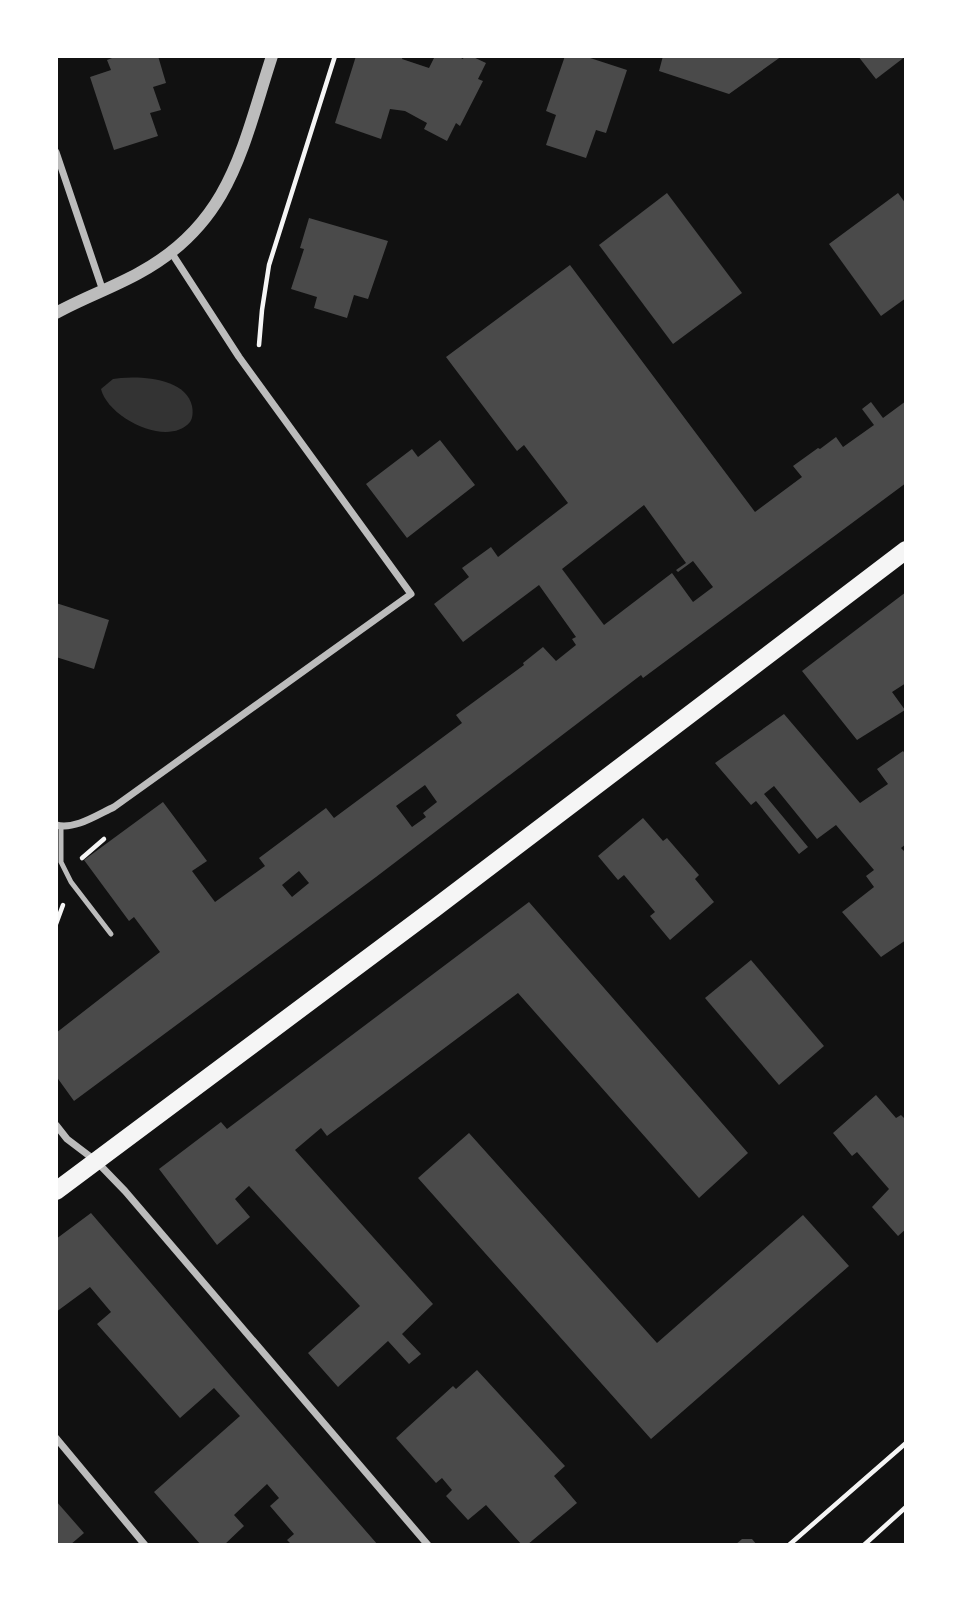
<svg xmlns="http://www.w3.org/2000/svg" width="962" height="1601" font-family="Literata,serif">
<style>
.water{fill:#333}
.building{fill:#4a4a4a;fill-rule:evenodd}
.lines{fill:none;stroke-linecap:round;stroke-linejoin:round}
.path{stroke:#f5f5f5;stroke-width:4.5}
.service{stroke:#bcbcbc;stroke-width:5}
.minor{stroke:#bcbcbc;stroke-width:7}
.tertiary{stroke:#bcbcbc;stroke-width:12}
.primary{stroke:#f5f5f5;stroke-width:18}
</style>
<rect width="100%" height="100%" fill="#111"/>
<path class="water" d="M121 378C144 376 186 379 192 406 193 411 193 418 190 422 168 448 108 418 101 389L113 379Z"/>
<g class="building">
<polygon points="117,56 158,56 166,83 153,87 161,110 150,113 158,136 114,150 90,77 111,70 107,60"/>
<polygon points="356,56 403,56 402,59 429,68 435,56 457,56 463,59 464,56 471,56 486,63 478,79 483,81 460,126 456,123 447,141 424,129 427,123 405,111 390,109 381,139 335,123"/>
<polygon points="565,56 584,56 627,70 606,133 596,130 586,158 546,145 556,115 546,111"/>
<polygon points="663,56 727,57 782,56 729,94 659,71"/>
<polygon points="858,56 906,56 876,79"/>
<polygon points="667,193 742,293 673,344 599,245"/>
<polygon points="898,193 906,204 906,298 881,316 829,244"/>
<polygon points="309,218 388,241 368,299 354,295 347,318 314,308 317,297 291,289 304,249 300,248"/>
<path d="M570 265 755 512 802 477 793 466 818 448 820 449 836 437 843 447 874 425 862 409 871 402 883 418 906 401V483L643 678 641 675 376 877 74 1101 56 1076V1033L160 952 134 917 129 921 84 860 163 802 207 861 192 871 215 902 265 866 259 858 326 808 334 818 462 723 456 715 524 665 523 663 543 647 556 661 576 645 572 639 576 637 539 585 463 642 434 604 469 577 462 568 491 547 498 557 568 503 524 445 517 451 446 357ZM644 505 686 563 676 570 678 572 693 561 713 587 693 602 672 573 604 625 562 569ZM425 785 437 802 423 813 426 817 412 827 396 806ZM299 871 309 883 292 897 282 885Z"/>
<polygon points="440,440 475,485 407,538 366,484 412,449 418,457"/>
<polygon points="906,592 906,683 892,692 905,710 857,740 802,671"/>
<polygon points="56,603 109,620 94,669 56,657"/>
<polygon points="784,714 860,803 888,784 877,769 903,751 906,755 906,844 901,848 906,853 906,940 881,957 842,912 874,887 866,876 874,870 836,825 817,839 774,786 764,794 808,847 799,854 756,801 751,805 715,763"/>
<polygon points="643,818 663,841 667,838 699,875 695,879 714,902 670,940 650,916 655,912 624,875 618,880 598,856"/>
<polygon points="529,902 748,1153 699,1198 518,993 327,1136 321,1128 295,1150 433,1304 402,1334 421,1354 409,1364 388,1341 338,1387 308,1353 360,1306 249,1186 235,1199 250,1217 217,1245 159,1169 221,1122 227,1129"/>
<polygon points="751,960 824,1046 779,1085 705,998"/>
<polygon points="876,1095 896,1118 901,1115 906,1120 906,1229 898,1236 872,1207 889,1189 857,1152 852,1156 833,1133"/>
<polygon points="469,1133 657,1343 803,1215 849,1266 651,1439 418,1178"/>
<polygon points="91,1213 229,1374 378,1545 292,1545 287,1540 294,1534 270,1506 279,1498 267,1484 234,1515 244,1526 224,1545 201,1545 154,1492 240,1416 214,1388 180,1418 97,1324 111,1312 90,1287 56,1312 56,1239"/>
<polygon points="477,1370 565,1466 554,1476 577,1503 527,1545 522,1545 486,1505 468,1520 446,1496 452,1490 442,1478 436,1483 396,1438 453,1386 456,1389"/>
<polygon points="56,1501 84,1533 70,1545 56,1545"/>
<polygon points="742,1539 752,1539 757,1545 735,1545"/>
</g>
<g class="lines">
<g class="path">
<polyline points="259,345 262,310 269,265 335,56"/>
<polyline points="82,858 104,839"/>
<polyline points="56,924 63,905"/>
<polyline points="789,1545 906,1443"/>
<polyline points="864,1545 906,1507"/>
</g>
<polyline class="service" points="61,827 61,862 71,882 111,934"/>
<g class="minor">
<polyline points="56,152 103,291"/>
<path d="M56 825C75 830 97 815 114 807L411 594 239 357 171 252"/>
<polyline points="56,1125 67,1139 96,1161 125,1191 428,1545"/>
<polyline points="56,1438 145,1545"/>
</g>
<path class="tertiary" d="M56 313C83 298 112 288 139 273 231 223 242 148 272 56"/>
<polyline class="primary" points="56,1191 435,908 906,550"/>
</g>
<rect width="962" height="1601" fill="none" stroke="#ffffff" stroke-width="116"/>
</svg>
